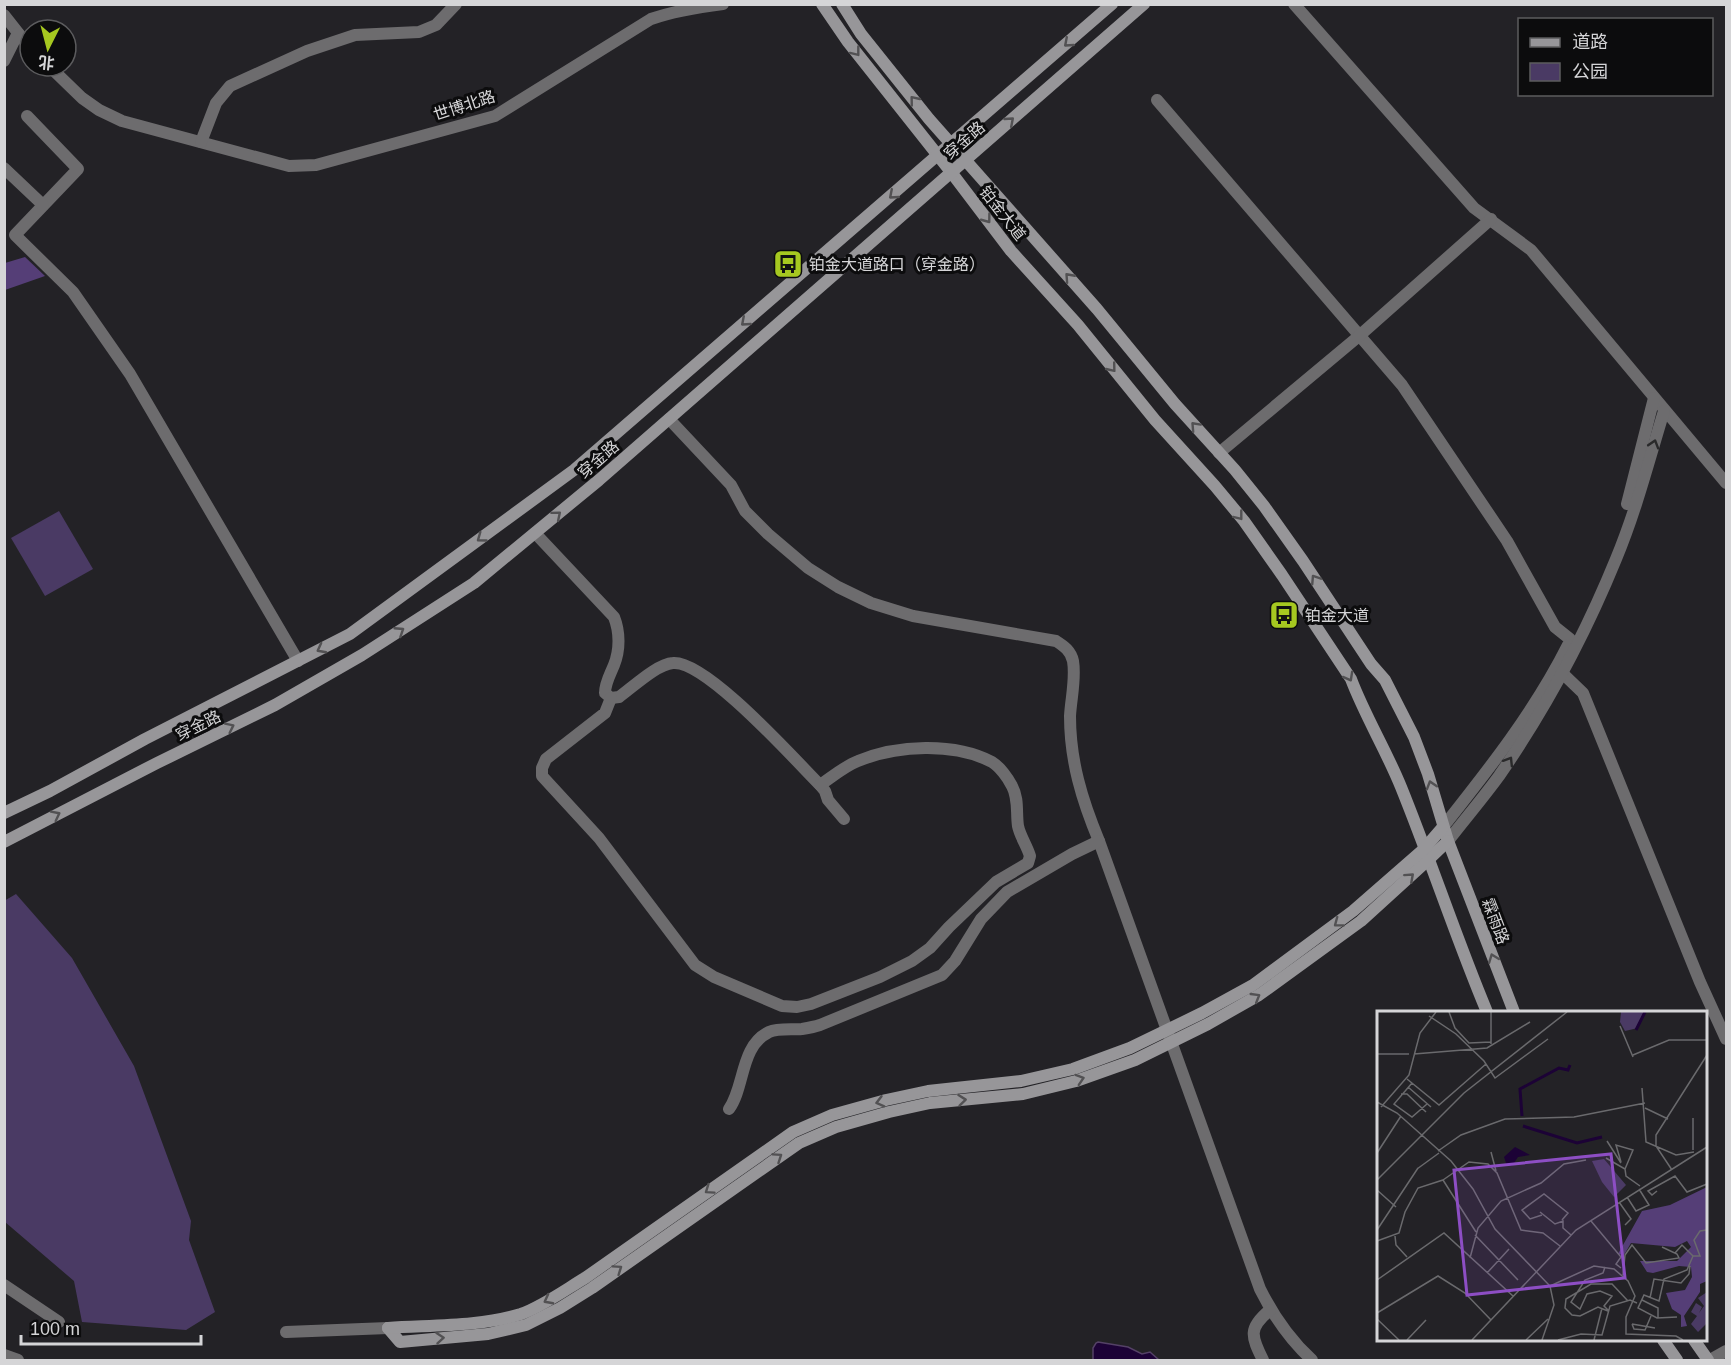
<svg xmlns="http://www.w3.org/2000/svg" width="1731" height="1365" font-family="Arial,'Noto Sans SC',sans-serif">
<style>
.green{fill:#4a3a64}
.forest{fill:#553e77}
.water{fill:#1c0236;stroke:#544166;stroke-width:1.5}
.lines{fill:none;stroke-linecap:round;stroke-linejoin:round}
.street{stroke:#6d6c6e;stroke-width:12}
.secondary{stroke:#979699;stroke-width:12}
.oneway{stroke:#525153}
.oneway2{stroke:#29292a}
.labels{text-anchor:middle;stroke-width:6;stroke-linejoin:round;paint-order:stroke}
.street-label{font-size:16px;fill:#d5d5d7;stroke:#0c0c0d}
.poi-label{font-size:16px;fill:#d5d5d7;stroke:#0c0c0d;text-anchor:start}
.inset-river{fill:none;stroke:#1c0236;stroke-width:3}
.inset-road{fill:none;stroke:#6a6a6d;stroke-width:1.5}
.view{fill:#8d4ec4;fill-opacity:0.15;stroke:#8d4ec4;stroke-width:3}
.inset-edge{fill:none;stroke:#d5d5d7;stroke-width:3}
</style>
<rect width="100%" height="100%" fill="#232226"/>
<g class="green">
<polygon points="59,511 93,569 45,596 11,538"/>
<polygon points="16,894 72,958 134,1066 191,1221 189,1240 215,1312 186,1330 82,1322 74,1281 5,1222 4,901"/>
</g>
<polygon class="forest" points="25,257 45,276 5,290 5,263"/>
<polygon class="water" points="1098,1342 1128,1347 1142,1354 1150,1352 1159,1360 1093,1360 1093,1348 1096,1343"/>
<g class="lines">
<g class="street">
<polyline points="1294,4 1474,208 1531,250 1726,483"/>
<polyline points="4,15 30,48"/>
<polyline points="4,61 18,33"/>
<path d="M49 66 82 98 99 110 122 121 289 166 316 165 495 116 651 19C674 11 699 7 723 4"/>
<polyline points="1157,100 1402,385 1507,541 1555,627 1570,639"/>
<polyline points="27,116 78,169 15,235 73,292 130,374 298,661"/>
<polyline points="201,142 216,103 230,86 307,51 355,35 419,32 436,25 456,4"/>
<polyline points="4,168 43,205"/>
<path d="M669 419 731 485 745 511 768 534 808 568 838 587 871 603 913 616 1056 641C1064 646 1071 651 1073 661 1076 679 1071 698 1070 716 1070 761 1082 800 1099 841L1260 1289C1274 1317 1289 1339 1312 1360"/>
<polyline points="1219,453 1359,336 1491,219"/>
<polyline points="1627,504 1654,398"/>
<path d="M535 533 614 617C620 632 620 650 614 665 610 675 605 683 605 693L611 698 619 697C633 687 657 664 673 663 706 660 795 760 820 785L825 791 828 800 844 819"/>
<polyline points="1557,668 1583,693 1700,982 1726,1039"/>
<path d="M611 698 605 713 546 759 542 768V776L599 838 695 965 714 977 782 1006 797 1007 811 1004 880 977 912 961 930 948 949 927 996 882 1028 863 1030 856C1027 846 1020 836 1018 826 1016 813 1019 799 1012 786 1008 778 1000 767 992 762 954 742 897 745 858 761 845 766 832 777 820 785"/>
<path d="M1443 827C1489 769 1535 711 1568 645"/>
<path d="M1448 841C1465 819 1483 798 1499 776 1546 708 1585 635 1616 559 1636 511 1649 460 1664 411"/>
<path d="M729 1109C745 1087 740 1046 769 1032 778 1028 792 1030 802 1029 808 1028 814 1027 820 1025L942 975 955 961 981 919 1007 892 1072 854 1099 841"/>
<polyline points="4,1285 59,1322"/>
<polyline points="286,1332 388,1328"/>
<polyline points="4,1355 18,1360"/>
<path d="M1263 1360C1251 1336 1248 1328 1270 1310"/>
<polyline points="1710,1360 1726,1351"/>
</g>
<g class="secondary">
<path d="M822 4 848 42 951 172 1011 251 1078 325 1155 420 1215 486 1244 521 1282 575 1351 679C1365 716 1386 750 1401 787 1431 861 1456 938 1487 1012"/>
<polyline points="842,4 861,34 929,119 1097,309 1175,404 1235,470 1264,506 1303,561 1371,664 1385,680 1414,737 1428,774 1448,841 1514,1012"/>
<polyline points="4,813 50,791 145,739 350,634 574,470 1112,4"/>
<polyline points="4,842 157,763 275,705 362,655 474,583 599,480 1144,4"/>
<polyline points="388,1328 400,1342 488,1334 526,1325 560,1308 592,1288 799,1143 836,1127 889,1112 930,1103 1023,1094 1076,1081 1135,1060 1208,1024 1259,995 1361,921 1428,860 1448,841"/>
<path d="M388 1328C431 1325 479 1327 521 1314 543 1306 565 1290 585 1278L793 1132 832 1115 886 1100 928 1091 1021 1081 1073 1069 1130 1048 1202 1013 1253 985 1353 911 1424 849 1443 827"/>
<polyline points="1663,1340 1677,1360"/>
<polyline points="1694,1340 1708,1360"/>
</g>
</g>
<defs><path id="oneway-chevron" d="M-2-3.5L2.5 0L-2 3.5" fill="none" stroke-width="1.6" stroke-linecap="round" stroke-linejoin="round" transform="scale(1.5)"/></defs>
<g class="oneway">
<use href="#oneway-chevron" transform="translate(1068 43) rotate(139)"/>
<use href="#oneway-chevron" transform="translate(856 52) rotate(52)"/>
<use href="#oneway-chevron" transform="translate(914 100) rotate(-129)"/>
<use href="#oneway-chevron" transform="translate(1010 121) rotate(-41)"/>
<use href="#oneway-chevron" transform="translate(893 195) rotate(139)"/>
<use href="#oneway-chevron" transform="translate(987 219) rotate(53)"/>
<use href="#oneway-chevron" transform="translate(1069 277) rotate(-132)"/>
<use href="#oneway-chevron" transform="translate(745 322) rotate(139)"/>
<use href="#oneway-chevron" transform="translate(1112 368) rotate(51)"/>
<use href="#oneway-chevron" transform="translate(1195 426) rotate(-133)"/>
<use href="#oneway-chevron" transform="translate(557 515) rotate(-40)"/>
<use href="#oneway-chevron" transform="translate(1239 516) rotate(52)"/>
<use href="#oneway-chevron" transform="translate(481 538) rotate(144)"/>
<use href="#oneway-chevron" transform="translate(1315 579) rotate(-123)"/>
<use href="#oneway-chevron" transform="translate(400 631) rotate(-33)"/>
<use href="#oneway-chevron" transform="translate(321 649) rotate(152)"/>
<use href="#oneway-chevron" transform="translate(1349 677) rotate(61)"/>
<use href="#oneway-chevron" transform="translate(230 727) rotate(-26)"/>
<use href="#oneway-chevron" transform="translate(1431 785) rotate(-107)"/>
<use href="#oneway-chevron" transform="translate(56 815) rotate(-27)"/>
<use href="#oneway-chevron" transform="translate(1410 877) rotate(-42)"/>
<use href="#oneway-chevron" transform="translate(1338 923) rotate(143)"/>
<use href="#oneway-chevron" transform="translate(1493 958) rotate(-111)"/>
<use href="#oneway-chevron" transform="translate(1256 997) rotate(-31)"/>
<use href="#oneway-chevron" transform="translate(1080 1079) rotate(-18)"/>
<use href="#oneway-chevron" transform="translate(962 1100) rotate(-6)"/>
<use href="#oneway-chevron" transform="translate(880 1102) rotate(165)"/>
<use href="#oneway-chevron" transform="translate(778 1157) rotate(-34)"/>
<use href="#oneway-chevron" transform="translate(709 1190) rotate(145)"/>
<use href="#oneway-chevron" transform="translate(618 1269) rotate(-35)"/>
<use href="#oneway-chevron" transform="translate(548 1300) rotate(152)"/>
<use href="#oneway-chevron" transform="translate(440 1338) rotate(-5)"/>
</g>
<g class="oneway2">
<use href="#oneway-chevron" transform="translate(1654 444) rotate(-73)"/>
<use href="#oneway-chevron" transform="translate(1509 761) rotate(-58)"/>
</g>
<defs>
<g id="bus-square" transform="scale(1.5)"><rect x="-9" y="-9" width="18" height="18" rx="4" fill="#a6c820" stroke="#0c0c0d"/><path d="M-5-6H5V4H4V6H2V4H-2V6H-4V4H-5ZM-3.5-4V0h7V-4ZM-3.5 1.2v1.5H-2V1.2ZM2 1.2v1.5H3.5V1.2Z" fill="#111"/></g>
</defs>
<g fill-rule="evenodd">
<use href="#bus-square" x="788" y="264"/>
<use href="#bus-square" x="1284" y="615"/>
</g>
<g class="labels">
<g class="street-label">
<text transform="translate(464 105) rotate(-18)" y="6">世博北路</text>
<text transform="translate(964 140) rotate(-41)" y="6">穿金路</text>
<text transform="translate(1003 213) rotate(52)" y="6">铂金大道</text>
<text transform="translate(598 459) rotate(-41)" y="6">穿金路</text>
<text transform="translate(198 725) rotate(-26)" y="6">穿金路</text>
<text transform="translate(1496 921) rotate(69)" y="6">霖雨路</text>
</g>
<g class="poi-label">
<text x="809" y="270">铂金大道路口（穿金路）</text>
<text x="1305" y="621">铂金大道</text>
</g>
</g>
<g transform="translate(1377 1011)">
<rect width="330" height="330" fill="#232226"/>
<path d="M244 1H268L261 17 248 20 243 11ZM227 148 249 174 237 186 225 171 215 150ZM330 281V312L321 321 314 313 320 305 314 301 319 292 325 296 322 302 327 295 321 287Z" fill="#4a3a64"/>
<path d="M330 176V270L323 273V281L307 305 310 315 304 316V304L295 298 289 282 308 279 315 266 314 256 302 255 276 262 270 261 263 250H300L314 236 310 230 298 236 254 232 247 244 241 243 265 200 293 194Z" fill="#553e77"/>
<path d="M138 136 153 144 141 146 135 155H130L127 146Z" fill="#1c0236"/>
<path class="inset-river" d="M259 19 268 1M145 105 143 78 182 57 191 59 193 54M146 115 200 132 225 126"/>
<path class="inset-road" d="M72 1 78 17 92 32 114 31M114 1V33M52 5 79 23 107 50 118 67 171 28M243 15 256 46M0 43H32M37 43 110 37 153 11M256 44 292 29H330M30 68 62 94 109 53M35 72 17 93 35 106 50 93M31 76 54 96M265 77 269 131 299 144 317 141M24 83H30L49 101M0 91 20 102 74 150 96 178 118 218 173 275 177 294 165 329M4 96 32 64 43 22 59 1M268 97 291 108M316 107V139M230 130 244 152M61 140 84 124 128 108 197 106 268 92M114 141 119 160M0 142 24 105M229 147 248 158 249 165 263 175M244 151 239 134 256 139 248 158M40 158 62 142M295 159 279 135V124L330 44M0 169 87 82 190 1M66 169 92 151 111 153 120 162 144 219 166 222 183 235M0 179 19 196M280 180 275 184 271 180 298 165 310 181 330 173M250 186 259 200 272 194 262 178M242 191 254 208 248 214M163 201 178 213 186 210V217L194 224M165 204 153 208 145 199 167 183 191 202 185 209M214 210 244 246 239 253 244 257M0 219 41 157M98 224 141 269M18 225 19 234 30 246M0 230 22 222 28 201 41 177 66 169 99 221M298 242 305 234 316 245M316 245H323L317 229 323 220 330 219M93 247 101 217 124 190 164 172 187 153 209 149M228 256 226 262 208 269 194 291 203 298 210 283 223 280 235 285 227 295 231 299M110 262 132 238M246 264 248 244 255 234 269 252 302 247 300 243 285 236M0 269 67 222 136 285M173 275 217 255 237 258 251 270 258 285 249 306V323L299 325 306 329M273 287 277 268 304 272 312 263 313 255M265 289 281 297V307M231 300 221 296 203 305 195 304 188 297 189 288 214 273H235L251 290M0 302 61 265 88 282 114 309M300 306 280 307 261 297 267 284 282 290 287 268 310 259 316 245M0 308 22 329M255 313 257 318 268 319 274 305M255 313 278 317M30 329 49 309M95 329 199 219 330 136M149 329 171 308M181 329 204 323 225 324 233 295 253 289 260 292M217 329 225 297"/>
<path class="view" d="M234 143 248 267 90 284 77 159Z"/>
<rect width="330" height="330" class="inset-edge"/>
</g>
<rect width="1731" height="1365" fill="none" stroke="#d5d5d7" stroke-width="12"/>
<rect x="1518" y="18" width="195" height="78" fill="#0c0c0d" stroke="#5c5c5e" stroke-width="1.5"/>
<rect x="1530" y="38" width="30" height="9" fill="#979699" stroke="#5c5c5e" stroke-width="1.5"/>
<text x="1572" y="48" font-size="18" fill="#d5d5d7">道路</text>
<rect x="1530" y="63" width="30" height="18" fill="#4a3a64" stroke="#5c5c5e" stroke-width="1.5"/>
<text x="1572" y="78" font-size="18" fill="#d5d5d7">公园</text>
<g transform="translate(48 48) rotate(186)"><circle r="28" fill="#0c0c0d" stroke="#5c5c5e" stroke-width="1.5"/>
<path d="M0-4.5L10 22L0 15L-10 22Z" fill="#a6c820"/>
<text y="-9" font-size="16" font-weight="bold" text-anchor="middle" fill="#d5d5d7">北</text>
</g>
<path d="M21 1335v9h180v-9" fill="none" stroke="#d5d5d7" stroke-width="3"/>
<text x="30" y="1335" font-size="18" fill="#d5d5d7" stroke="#0c0c0d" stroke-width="4.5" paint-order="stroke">100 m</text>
</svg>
